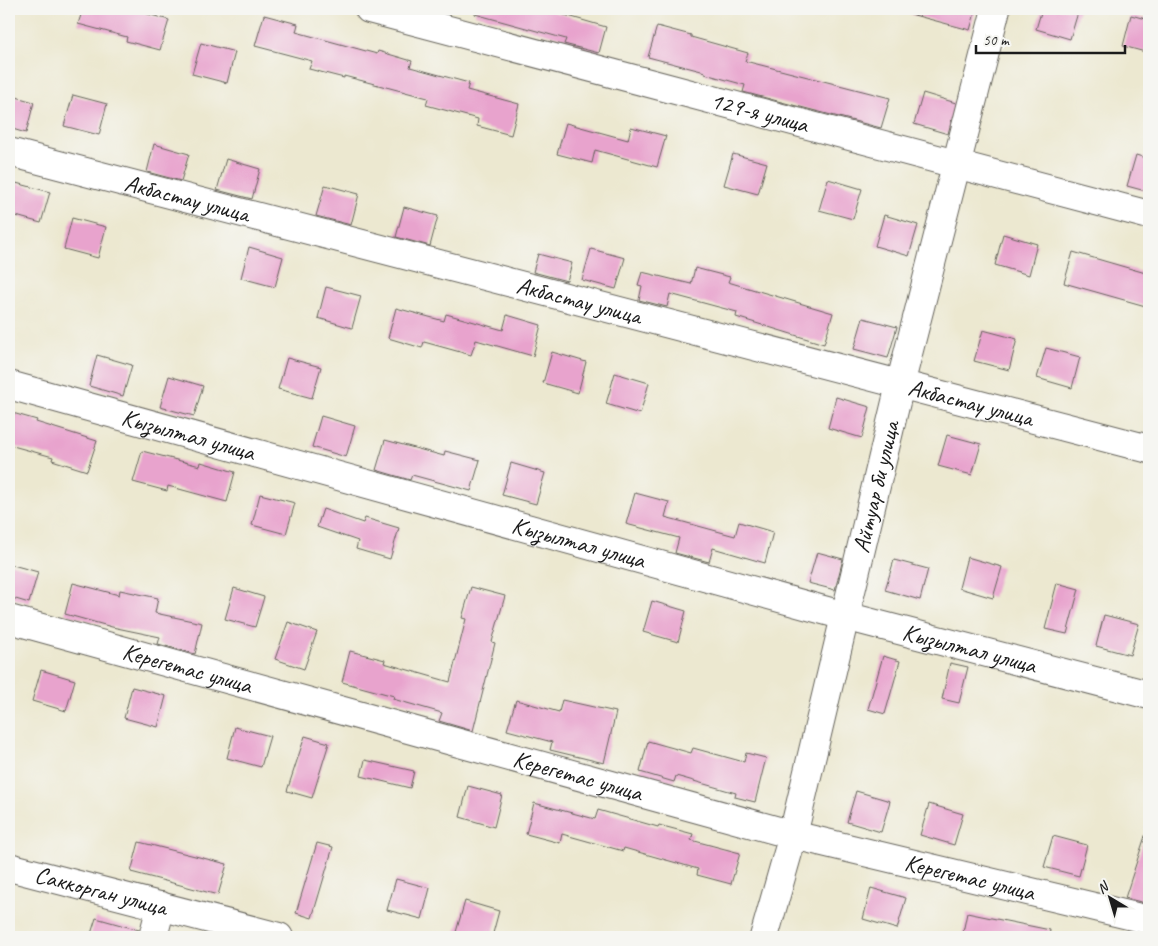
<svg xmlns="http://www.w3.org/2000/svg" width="1158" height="946" font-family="Caveat,sans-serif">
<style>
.building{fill:#e8a3cd}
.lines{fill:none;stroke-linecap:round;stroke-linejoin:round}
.minor-casing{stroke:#65635b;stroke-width:30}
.minor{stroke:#fff;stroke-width:28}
.labels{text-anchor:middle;stroke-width:5;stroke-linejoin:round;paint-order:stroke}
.street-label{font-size:24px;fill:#1c1c1c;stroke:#f6f6f2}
</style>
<rect width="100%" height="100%" fill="#f6f6f2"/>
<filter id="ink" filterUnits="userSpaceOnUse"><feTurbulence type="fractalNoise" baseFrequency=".02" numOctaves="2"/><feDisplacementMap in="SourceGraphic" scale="10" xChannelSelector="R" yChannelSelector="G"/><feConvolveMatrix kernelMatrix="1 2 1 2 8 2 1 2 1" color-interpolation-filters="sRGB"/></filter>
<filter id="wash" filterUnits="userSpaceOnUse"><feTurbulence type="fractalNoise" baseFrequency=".0096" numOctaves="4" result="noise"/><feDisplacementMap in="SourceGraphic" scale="20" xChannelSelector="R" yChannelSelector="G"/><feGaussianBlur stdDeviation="1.12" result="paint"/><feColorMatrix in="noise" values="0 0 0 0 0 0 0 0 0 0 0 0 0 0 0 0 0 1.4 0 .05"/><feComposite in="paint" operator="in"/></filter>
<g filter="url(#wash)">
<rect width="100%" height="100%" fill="#ece8d0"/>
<g id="blocks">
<g class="building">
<polygon points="83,9 130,9 169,20 160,50 126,41 127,37 78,24"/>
<polygon points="476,9 552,9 551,11 606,27 599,53 564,44 566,39 475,14"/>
<polygon points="910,9 976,9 970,30 910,14"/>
<polygon points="1042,9 1079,9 1070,39 1036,29"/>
<polygon points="264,15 298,24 296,32 377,54 378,51 412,61 410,67 469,83 467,90 519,104 511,135 477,126 478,119 426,105 428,98 344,76 344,78 309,69 312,61 255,46"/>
<polygon points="1131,15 1149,20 1149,53 1123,46"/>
<polygon points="657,26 691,35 691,37 748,53 745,61 890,98 881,128 743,92 745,85 705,74 705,72 648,57"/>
<polygon points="201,43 235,52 227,83 192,74"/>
<polygon points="923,93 956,103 948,134 914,124"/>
<polygon points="9,95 34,102 26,133 9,128"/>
<polygon points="73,95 107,104 99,135 64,126"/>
<polygon points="566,123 628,140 631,127 666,136 657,167 595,150 592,163 557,154"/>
<polygon points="154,144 189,154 181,181 147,172"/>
<polygon points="733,154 767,163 758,194 724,185"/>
<polygon points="1136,155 1149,159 1149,192 1127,186"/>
<polygon points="226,159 260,169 252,199 217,190"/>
<polygon points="828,179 862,189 853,219 819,210"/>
<polygon points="16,183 50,192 41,223 9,214 9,208"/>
<polygon points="325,185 359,194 351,225 316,216"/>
<polygon points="404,207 438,216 430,246 396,237"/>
<polygon points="884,215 918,225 909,256 875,246"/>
<polygon points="72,218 106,227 98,258 64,249"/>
<polygon points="1003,234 1037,244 1029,275 995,265"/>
<polygon points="249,247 283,257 275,287 241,278"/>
<polygon points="591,249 625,258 616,289 582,280"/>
<polygon points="1073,252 1149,274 1149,307 1064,283"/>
<polygon points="538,254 572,263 567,281 533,272"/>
<polygon points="695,268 730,277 728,282 833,313 824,344 736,317 737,312 670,294 667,307 639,300 642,286 638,285 642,272 691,284"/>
<polygon points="326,287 361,296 352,328 318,318"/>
<polygon points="396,308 444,321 446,314 503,330 507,315 541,325 533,356 476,340 471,355 424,342 422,348 388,338"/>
<polygon points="863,318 897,327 888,358 854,349"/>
<polygon points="983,330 1017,339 1009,370 974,361"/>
<polygon points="1046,348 1080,357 1072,388 1037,378"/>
<polygon points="552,352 586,362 578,393 543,383"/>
<polygon points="97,355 132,365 123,396 89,386"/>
<polygon points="287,358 321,367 312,398 278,389"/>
<polygon points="615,373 649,383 640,414 606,404"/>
<polygon points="169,376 203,386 194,416 160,407"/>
<polygon points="836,397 870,407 862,438 828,428"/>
<polygon points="9,412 37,420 36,422 97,441 87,471 52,460 53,457 9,445"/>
<polygon points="321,416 355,426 346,457 312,447"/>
<polygon points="947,435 981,444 972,475 938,466"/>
<polygon points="385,440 444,456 445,451 480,460 471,491 412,475 410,480 376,470"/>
<polygon points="142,451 200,466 201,462 235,472 227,502 168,486 167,491 133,482"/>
<polygon points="511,463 545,473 536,504 502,495"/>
<polygon points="635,493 669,502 665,517 735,536 739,522 773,532 765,563 713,548 709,562 675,553 679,538 626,524"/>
<polygon points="260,494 295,503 286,534 252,525"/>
<polygon points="323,509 363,523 365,518 399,528 390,559 356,549 358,541 317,527"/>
<polygon points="817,552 843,559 835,590 808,583"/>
<polygon points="967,557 1002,567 993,598 959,588"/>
<polygon points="894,560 928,569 920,600 885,590"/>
<polygon points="9,564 38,572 29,603 9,597"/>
<polygon points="73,583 119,595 120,590 158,598 155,613 202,623 195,654 158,644 160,637 112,627 65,614"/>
<polygon points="1057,583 1079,589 1067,634 1045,629"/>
<polygon points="471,587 505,596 492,642 495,643 473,731 439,721 442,713 393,699 394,696 342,682 350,651 385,660 384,663 450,682 466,619 462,618"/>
<polygon points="234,588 264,597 255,627 225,619"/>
<polygon points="652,601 686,611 678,642 643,632"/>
<polygon points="1104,615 1139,624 1130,655 1096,646"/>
<polygon points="288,622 317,632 304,669 275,659"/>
<polygon points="883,656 900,661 885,714 868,709"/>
<polygon points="950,663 968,667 959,703 942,699"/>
<polygon points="41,670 75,680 66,711 32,701"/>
<polygon points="132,687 166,696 158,727 124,718"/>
<polygon points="516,700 559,712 562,700 616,712 604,763 550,750 552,742 507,730"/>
<polygon points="235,727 270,736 261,767 227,758"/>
<polygon points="305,736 329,743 312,798 287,791"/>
<polygon points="648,741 691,753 693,748 744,762 746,753 766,758 755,802 735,797 736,793 676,776 674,782 640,772"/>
<polygon points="365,760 414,771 410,788 361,776"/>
<polygon points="468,786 502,795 494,827 460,817"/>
<polygon points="856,791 890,801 881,832 847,822"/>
<polygon points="534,803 595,819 598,810 658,827 659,825 693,834 691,840 740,853 731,884 697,875 698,869 624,848 623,851 562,834 560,843 526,834"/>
<polygon points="929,804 963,814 954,845 920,835"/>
<polygon points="1146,833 1149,833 1149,904 1125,898"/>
<polygon points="1053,836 1087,845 1079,876 1044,867"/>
<polygon points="139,842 227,864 218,895 131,872"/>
<polygon points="317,843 333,847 312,918 296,913"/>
<polygon points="396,879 430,888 422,919 387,910"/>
<polygon points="871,888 906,898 897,929 863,919"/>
<polygon points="465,901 499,911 492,937 475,937 456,932"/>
<polygon points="967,913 1050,930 1049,937 962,937"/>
<polygon points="96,918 139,930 138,937 90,937"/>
</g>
</g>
</g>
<g filter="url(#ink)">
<use href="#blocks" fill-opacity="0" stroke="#65635b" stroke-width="1"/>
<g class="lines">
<g class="minor-casing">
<g id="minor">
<path id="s1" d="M369 9 1149 215"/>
<path id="s2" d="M9 152 1149 449"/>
<path id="s3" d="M9 385 845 616 1149 695"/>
<path id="s4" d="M9 619 793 835 1149 920"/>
<path id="s5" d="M9 867 279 937"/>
<polyline points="153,937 161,906"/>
<path id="s6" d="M764 937 793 835 900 385 996 9"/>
</g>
</g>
<use href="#minor" class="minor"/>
</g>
</g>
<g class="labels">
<g class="street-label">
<text dy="8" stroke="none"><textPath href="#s1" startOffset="404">129-я улица</textPath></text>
<text dy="8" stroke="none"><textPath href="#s2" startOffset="184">Акбастау улица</textPath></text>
<text dy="8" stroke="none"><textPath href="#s2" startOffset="589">Акбастау улица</textPath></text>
<text dy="8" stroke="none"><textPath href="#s2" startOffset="994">Акбастау улица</textPath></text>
<text dy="8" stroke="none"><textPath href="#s3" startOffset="186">Кызылтал улица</textPath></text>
<text dy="8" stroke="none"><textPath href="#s6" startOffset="464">Айтуар би улица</textPath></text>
<text dy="8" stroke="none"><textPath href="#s3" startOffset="591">Кызылтал улица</textPath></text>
<text dy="8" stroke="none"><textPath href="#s3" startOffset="996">Кызылтал улица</textPath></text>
<text dy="8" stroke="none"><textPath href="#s4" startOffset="185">Керегетас улица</textPath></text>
<text dy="8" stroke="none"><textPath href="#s4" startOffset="590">Керегетас улица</textPath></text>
<text dy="8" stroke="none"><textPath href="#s4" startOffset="995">Керегетас улица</textPath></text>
<text dy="8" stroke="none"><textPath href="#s5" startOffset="95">Саккорган улица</textPath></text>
</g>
</g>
<rect width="1158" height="946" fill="none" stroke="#f6f6f2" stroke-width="30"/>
<g transform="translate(1110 898) rotate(322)" stroke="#f6f6f2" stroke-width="4" paint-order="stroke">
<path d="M0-4L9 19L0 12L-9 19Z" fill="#1c1c1c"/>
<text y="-8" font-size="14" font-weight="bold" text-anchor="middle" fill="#1c1c1c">N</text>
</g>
<path d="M976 45v8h149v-8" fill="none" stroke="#1c1c1c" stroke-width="2.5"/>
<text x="983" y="45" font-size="15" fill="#1c1c1c" stroke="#f6f6f2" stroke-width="4" paint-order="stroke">50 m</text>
</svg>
